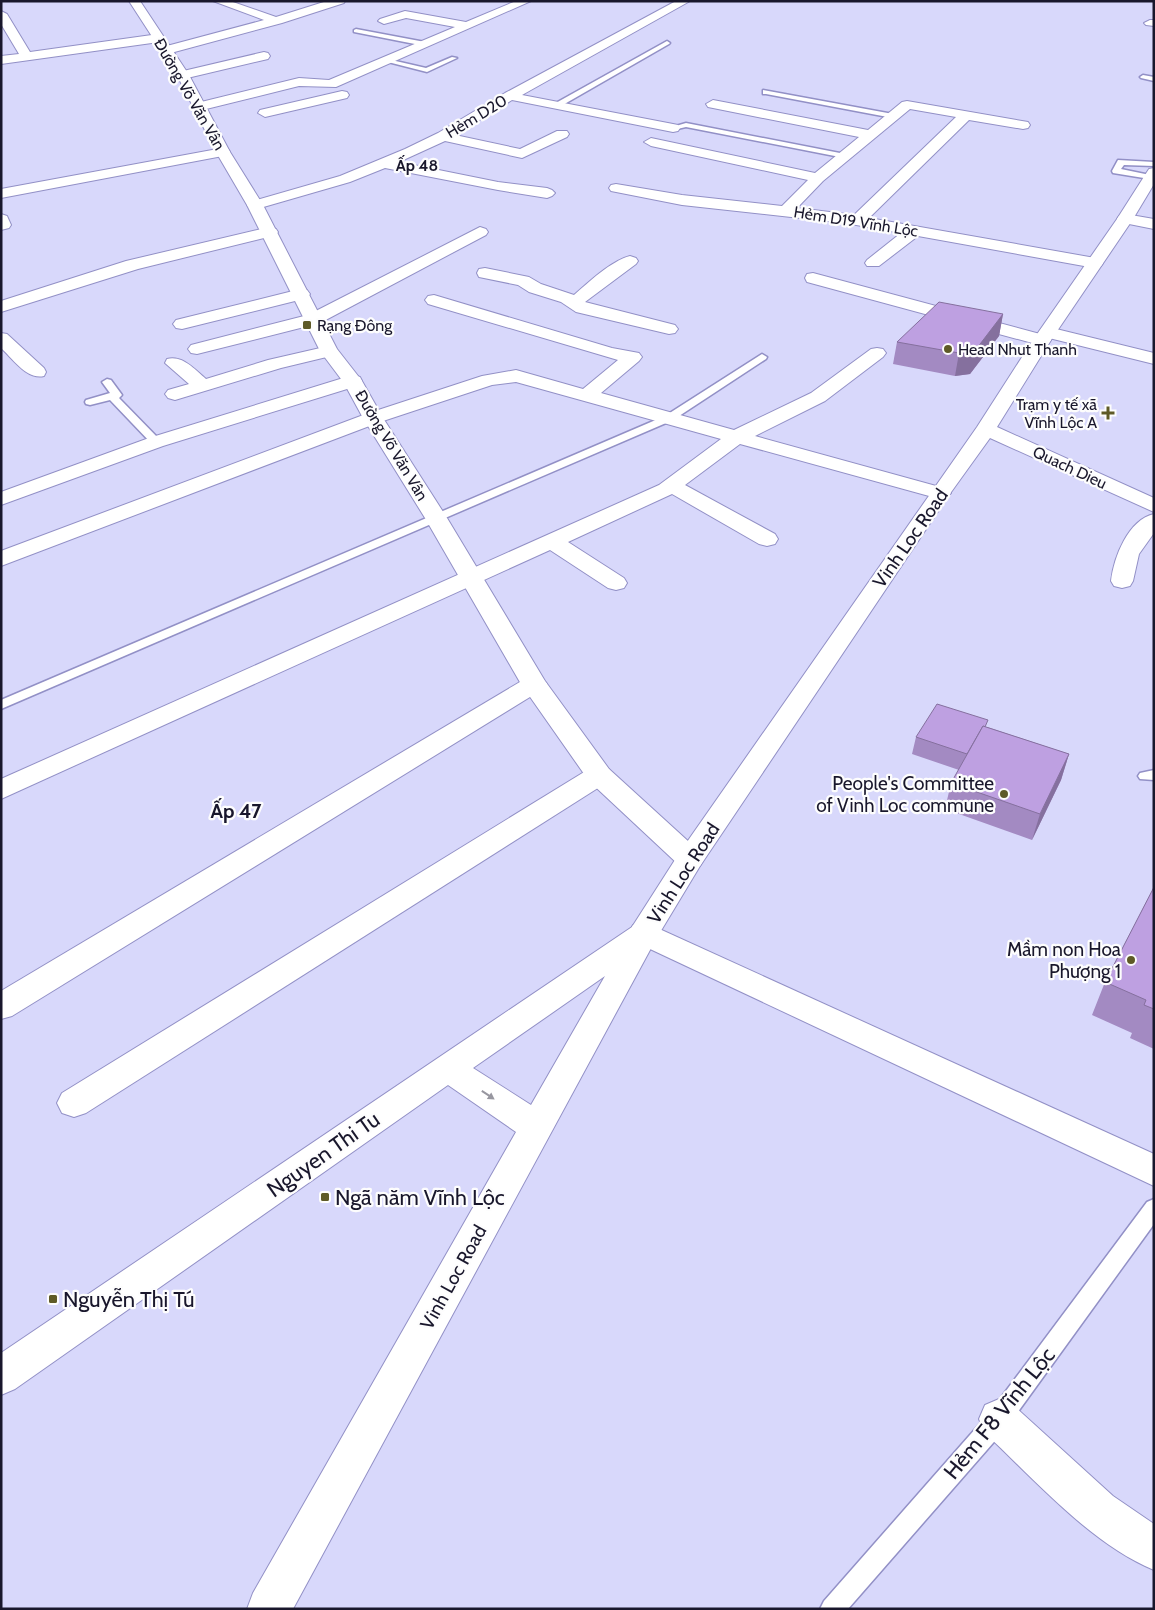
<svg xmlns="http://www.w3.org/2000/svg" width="1155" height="1610" font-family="Cabin,sans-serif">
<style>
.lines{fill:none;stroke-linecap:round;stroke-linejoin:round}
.service-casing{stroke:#9290c6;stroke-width:3}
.minor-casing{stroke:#9290c6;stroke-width:2}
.tertiary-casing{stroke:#9290c6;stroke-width:2}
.secondary-casing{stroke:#9290c6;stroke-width:2}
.service{fill:#fff;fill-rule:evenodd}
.minor{fill:#fff;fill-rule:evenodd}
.tertiary{fill:#fff;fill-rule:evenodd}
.secondary{fill:#fff;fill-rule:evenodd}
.wall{fill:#a38ac2}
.shaded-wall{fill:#85709e}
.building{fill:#bea0e1;stroke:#85709e}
.oneway{fill:#9897a0}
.poi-dot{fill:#5e5a27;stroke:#fdfdfd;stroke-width:2}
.labels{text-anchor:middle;stroke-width:4.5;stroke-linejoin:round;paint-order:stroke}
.far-street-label{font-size:16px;fill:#19172c;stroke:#fdfdfd}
.far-neighbourhood-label{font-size:16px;font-weight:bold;fill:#19172c;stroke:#fdfdfd}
.far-poi-label{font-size:16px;fill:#19172c;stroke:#fdfdfd;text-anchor:start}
.street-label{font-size:19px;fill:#19172c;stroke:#fdfdfd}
.poi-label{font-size:19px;fill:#19172c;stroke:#fdfdfd;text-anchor:end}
.neighbourhood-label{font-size:20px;font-weight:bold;fill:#19172c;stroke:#fdfdfd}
.near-street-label{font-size:22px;fill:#19172c;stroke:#fdfdfd}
.near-poi-label{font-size:22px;fill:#19172c;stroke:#fdfdfd;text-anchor:start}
</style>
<rect width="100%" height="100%" fill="#d8d8fb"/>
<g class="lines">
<g class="service-casing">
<g id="service">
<polygon points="356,29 425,42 428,44 425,46 354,32 354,30"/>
<polygon points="667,41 670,43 669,44 561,106 554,104"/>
<polygon points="452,57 457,58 427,72 384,61 387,59 426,68"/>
<polygon points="1143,75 1154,77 1154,81 1141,78 1140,77"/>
<polygon points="763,90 893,114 897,116 893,118 766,94 763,94"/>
<polygon points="686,123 845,154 849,156 845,158 686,127 673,130 669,128"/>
<polygon points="1118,160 1154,162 1154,166 1124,165 1121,169 1150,175 1154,177 1150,179 1113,173 1112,171"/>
<polygon points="762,354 767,357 766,359 673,420 1,709 1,700 665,416"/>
<polygon points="107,379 111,380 122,395 119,398 160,440 161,442 160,444 152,444 110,400 90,405 86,404 85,402 86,400 110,393 102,382"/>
<polygon points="1154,770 1154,780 1140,779 1138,776 1140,773"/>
<polygon points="1154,1199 1154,1224 1007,1427 848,1609 820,1609 824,1601 991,1411 1147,1202"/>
</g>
</g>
<g class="minor-casing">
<g id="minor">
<polygon points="213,1 230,1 276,17 327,1 345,1 344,3 282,23 167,54 163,53 161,50 163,47 264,20"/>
<polygon points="516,1 531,1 336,87 299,86 198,111 191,107 193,104 299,78 329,80 455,27 406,18 384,24 378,21 380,19 405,11 466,22"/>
<polygon points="676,1 690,1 522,95 673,124 678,125 680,128 678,131 673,132 512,100 455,135 520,149 557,131 567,131 569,134 567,137 522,158 445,141 399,162 498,182 547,188 552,190 555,193 552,196 547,198 498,190 385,168 350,182 260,208 250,208 247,205 250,202 340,176 405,149 438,133 505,93"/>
<polygon points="1,11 7,14 30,52 159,34 165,38 159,42 1,64 1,56 19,54 1,24"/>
<polygon points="1150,20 1154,20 1154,26 1146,25 1144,23"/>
<polygon points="264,52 268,53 270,56 268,59 183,79 177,75 179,72"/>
<polygon points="342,91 347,92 349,95 347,98 265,117 258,113 260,110"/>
<path d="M713 100 868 130 902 102 907 101 1028 122 1030 125 1028 128 1023 129 969 120 869 218 1095 258 1101 260 1103 263 1101 266 1095 268 918 236 879 266H867L865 263 867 260 901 233 845 223 682 205 611 191 609 188 611 185 616 184 682 195 782 206 808 180 651 146 644 142 651 138 815 173 859 137 708 107 706 104ZM910 109 956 117 854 215 797 208 823 181Z"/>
<polygon points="223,148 228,149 230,152 228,155 1,198 1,189"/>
<polygon points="1,214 7,216 11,225 9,228 1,230"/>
<polygon points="1125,214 1154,219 1154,229 1119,222 1117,219 1119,216"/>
<polygon points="270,227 276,229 278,232 276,235 138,269 1,312 1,301 126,261"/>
<polygon points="480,227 486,229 488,232 486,235 320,323 197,354 191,353 188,349 191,345 308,315"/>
<path d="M630 256 636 258 638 261 636 264 585 302 675 325 678 329 675 333 669 334 576 312 561 302 529 292 518 285 479 277 477 273 479 269 485 268 529 277 541 284 574 295C589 282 611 261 630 256Z"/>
<polygon points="813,273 1040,334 1039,332 1042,328 1048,327 1154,353 1154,364 1049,338 1051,340 1048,344 1042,345 1036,344 807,282 805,278 807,274"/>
<polygon points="301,289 307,290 310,294 307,298 182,329 176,328 173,324 176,320"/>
<polygon points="434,295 612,348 639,353 642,357 639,361 601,393 734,430 811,393 871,349 877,348 883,349 886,353 883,357 825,401 755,436 947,489 951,493 947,497 940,499 740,444 685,485 775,534 778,539 775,544 767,546 759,544 672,494 568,542 624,578 627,583 624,588 616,590 608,588 550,550 1,799 1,779 659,485 721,439 516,382 492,385 380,422 1,566 1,551 366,414 482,376 516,370 583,389 618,360 428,304 425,300 428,296"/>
<path d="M1 333 7 334 44 368 46 372 44 376C27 380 13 359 1 348Z"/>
<path d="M329 346 335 347 338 351 335 355 281 368 175 400 168 398 165 394 168 390 189 384 165 363 167 359C183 355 195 370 206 379L268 360Z"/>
<polygon points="353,375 360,377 362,381 360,385 163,446 1,505 1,492 149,438"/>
<path d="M1154 514V533L1139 554 1133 581 1130 586 1122 588 1114 586 1111 581C1114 557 1128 520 1154 514Z"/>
<polygon points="534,676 543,679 547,684 543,689 12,1016 1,1019 1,991 525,679"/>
<polygon points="599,766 609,769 612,775 609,781 86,1113 74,1117 62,1113 57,1103 62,1093 589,769"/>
<polygon points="644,922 1154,1154 1154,1186 633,941 629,933 633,925"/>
<path d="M999 1399 1013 1405 1113 1496 1154 1524V1570C1091 1544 1034 1479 985 1433L979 1419 985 1405Z"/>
</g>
</g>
<g class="tertiary-casing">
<polygon id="tertiary" points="129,1 140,1 189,75 230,152 263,205 337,349 362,381 383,418 447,518 545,681 609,769 700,852 704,859 700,866 690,869 680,866 589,781 521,684 425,518 363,418 344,383 320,351 247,205 216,152 177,75"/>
</g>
<g class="secondary-casing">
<path id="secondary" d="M1154 168V184L1133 219 1051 340 997 427 1154 498V512L990 438 949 495 700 866 656 939 293 1609H247L253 1593 516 1132 448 1085 15 1389 1 1395V1353L632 927 680 852 977 427 1033 340 1117 219 1147 172 1149 169ZM605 976 531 1105 473 1068Z"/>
</g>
<use href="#service" class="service"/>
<use href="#minor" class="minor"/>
<use href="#tertiary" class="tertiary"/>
<use href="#secondary" class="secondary"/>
</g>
<g class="wall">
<polygon points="1003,314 999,336 970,374 955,376 893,364 897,342"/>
<polygon points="987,727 1069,754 1061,780 1032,840 945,809 951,783 959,770 912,754 916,737"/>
<polygon points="1154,887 1154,1049 1130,1038 1132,1033 1092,1015 1105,982"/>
</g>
<g class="shaded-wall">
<polygon points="1003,314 999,336 970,374 955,376 959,353"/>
<polygon points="1069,754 1061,780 1032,840 1040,814"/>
</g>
<g class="building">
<polygon points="939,302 1003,314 974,352 959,353 897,342"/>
<polygon points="937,704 988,720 985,727 983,726 967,754 916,737"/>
<polygon points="983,726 1069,754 1040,814 951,783"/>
<polygon points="1154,887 1154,1009 1144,1005 1146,1000 1105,982"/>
</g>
<defs><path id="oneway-solid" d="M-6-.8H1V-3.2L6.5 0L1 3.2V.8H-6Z" transform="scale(1.25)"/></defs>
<use class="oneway" href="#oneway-solid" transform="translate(488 1095) rotate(34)"/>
<g class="poi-dot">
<rect x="302" y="320" width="10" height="10" rx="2.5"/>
<circle cx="948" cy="349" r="5"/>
<path d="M1105.5 405.5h5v5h5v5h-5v5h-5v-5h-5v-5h5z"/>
<circle cx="1004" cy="794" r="5"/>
<circle cx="1131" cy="960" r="5"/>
<rect x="320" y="1192" width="10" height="10" rx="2.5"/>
<rect x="48" y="1294" width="10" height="10" rx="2.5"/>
</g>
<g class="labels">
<g class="far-street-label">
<text transform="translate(190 94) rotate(60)" y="6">Đường Võ Văn Vân</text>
<text transform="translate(476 116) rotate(-31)" y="6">Hẻm D20</text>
<text transform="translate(856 221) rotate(9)" y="6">Hẻm D19 Vĩnh Lộc</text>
<text transform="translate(392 445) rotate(59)" y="6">Đường Võ Văn Vân</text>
<text transform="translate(1070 467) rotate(25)" y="6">Quach Dieu</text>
</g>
<g class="far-neighbourhood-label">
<text x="417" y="171">Ấp 48</text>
</g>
<g class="far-poi-label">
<text x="317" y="331">Rạng Đông</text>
<text x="958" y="355">Head Nhut Thanh</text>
<text x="1097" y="410" text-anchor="end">Trạm y tế xã<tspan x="1097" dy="18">Vĩnh Lộc A</tspan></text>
</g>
<g class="street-label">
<text transform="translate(910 538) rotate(-55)" y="7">Vinh Loc Road</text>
<text transform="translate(683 873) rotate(-57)" y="7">Vinh Loc Road</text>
<text transform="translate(453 1277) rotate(-61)" y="7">Vinh Loc Road</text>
</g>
<g class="poi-label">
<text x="994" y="790">People's Committee<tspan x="994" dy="22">of Vinh Loc commune</tspan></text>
<text x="1121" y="956">Mầm non Hoa<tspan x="1121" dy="22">Phượng 1</tspan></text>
</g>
<g class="neighbourhood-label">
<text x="236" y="818">Ấp 47</text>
</g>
<g class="near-street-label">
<text transform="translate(323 1154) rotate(-35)" y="8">Nguyen Thi Tu</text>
<text transform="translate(999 1413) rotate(-51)" y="8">Hẻm F8 Vĩnh Lộc</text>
</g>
<g class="near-poi-label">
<text x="335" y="1205">Ngã năm Vĩnh Lộc</text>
<text x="63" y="1307">Nguyễn Thị Tú</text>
</g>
</g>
<rect width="1155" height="1610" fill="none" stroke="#19172c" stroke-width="5"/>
</svg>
